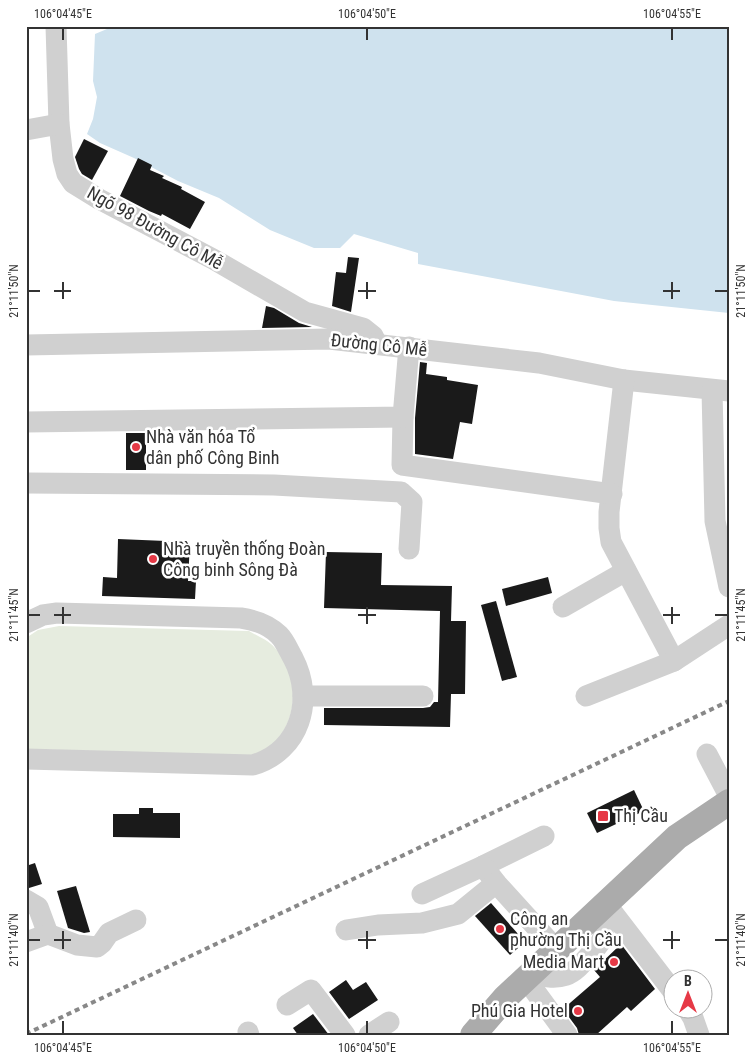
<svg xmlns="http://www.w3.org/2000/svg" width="755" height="1061" font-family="'Roboto Condensed',sans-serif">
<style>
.green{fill:#e6ecdf}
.water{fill:#cfe2ee}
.building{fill:#1a1a1a}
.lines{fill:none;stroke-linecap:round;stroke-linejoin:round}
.minor{stroke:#d0d0d0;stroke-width:21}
.major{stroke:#ababab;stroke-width:26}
.rail{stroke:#888;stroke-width:4;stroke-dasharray:5 4;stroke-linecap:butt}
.ticks{fill:none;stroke:#333;stroke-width:2}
.poi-dot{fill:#e63946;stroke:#fff;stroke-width:2}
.labels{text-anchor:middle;stroke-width:5;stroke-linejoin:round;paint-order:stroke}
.street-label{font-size:18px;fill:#333;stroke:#fff}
.poi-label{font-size:18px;fill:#333;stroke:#fff;text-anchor:start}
.neatline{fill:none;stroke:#333;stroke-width:2}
.ticks-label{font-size:12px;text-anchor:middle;fill:#333}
</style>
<rect width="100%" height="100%" fill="#fff"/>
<path class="green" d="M59 626 249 631C257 636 268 640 275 648 299 672 299 718 275 742 270 748 262 752 256 756L29 749 26 748V638L38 630Z"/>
<polygon class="water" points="107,26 729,26 729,313 614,301 418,264 418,253 354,234 340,248 314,248 270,230 219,198 178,181 134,158 100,143 87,134 93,119 97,97 93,81 95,34 107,29"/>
<g class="building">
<polygon points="84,139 108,151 92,180 82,174 79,169 75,157"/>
<polygon points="138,158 152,165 150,170 164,176 162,178 182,187 181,189 205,202 190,229 162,214 161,216 149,211 120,196"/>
<polygon points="348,257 359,258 351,312 332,306 336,272 346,273"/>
<polygon points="266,306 274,308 299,323 312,327 262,328"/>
<polygon points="420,362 427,363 426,374 447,377 447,380 478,385 472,424 460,422 453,459 415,454 415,418"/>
<rect x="126" y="433" width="20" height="37"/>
<polygon points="118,539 190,542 188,581 196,581 195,599 102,596 103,577 117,578"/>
<polygon points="326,552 382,553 381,585 452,586 451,621 466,621 465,694 451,694 450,727 324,725 324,708 423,708 430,707 434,702 438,702 440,611 324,608"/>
<polygon points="548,577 552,593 506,606 502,589"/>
<polygon points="496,601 517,677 502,681 481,605"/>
<polygon points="634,790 644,811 597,833 587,813"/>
<polygon points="139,808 153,808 153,813 180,813 180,838 113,837 113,814 139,814"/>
<polygon points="35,863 42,884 29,888 26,888 26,866"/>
<polygon points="76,886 90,932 84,933 68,928 57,891"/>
<polygon points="491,903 525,942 510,955 475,916"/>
<polygon points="621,944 655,989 631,1011 627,1007 596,1035 579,1035 577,1028 563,1009 600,977 594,970"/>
<polygon points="346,980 353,990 366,982 378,1000 349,1019 329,992"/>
<polygon points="313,1014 329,1035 298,1035 293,1028"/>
</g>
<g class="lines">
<g class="minor">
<polyline points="56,26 59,124 63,159 67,174 73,183 99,199 213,259 305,312 363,328 373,336 377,344"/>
<polyline points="26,130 59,124"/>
<polyline points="26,345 329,339 539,363 624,380 729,391"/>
<polyline points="624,380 609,512 609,528 611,542 674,661"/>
<polyline points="712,390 715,521 729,587"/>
<polyline points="403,417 402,465 612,494"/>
<polyline points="26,422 403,417 409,347"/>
<polyline points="26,483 274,485 401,492 412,502 409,549"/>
<polyline points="563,607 626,571"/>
<path d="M26 623 43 615 57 613 241 618C255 620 269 625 279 635 285 641 289 651 293 658 315 700 300 751 253 765L26 759"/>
<polyline points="303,696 423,696"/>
<polyline points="586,696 674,661 729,625"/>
<polyline points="707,754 729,796"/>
<polyline points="483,866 544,836"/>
<polyline points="422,894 483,866 496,883"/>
<polyline points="26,900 38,907 48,934"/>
<polyline points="606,904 672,990"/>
<polyline points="346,930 378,925 422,923 458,914 496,883 557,950"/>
<polyline points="26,942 48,934 77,945 97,947 102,943 109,933 136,920"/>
<path d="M531 974C563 981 571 978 592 952 596 948 602 942 603 936 604 928 602 917 601 909"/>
<polyline points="526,979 567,1035"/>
<polyline points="287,1005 311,990 345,1035"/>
<polyline points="687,1008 693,1018 699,1035"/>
<polyline points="248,1032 249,1035"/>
<polyline points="369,1035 389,1022"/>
</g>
<polyline class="major" points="473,1035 505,998 677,837 729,802"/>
<polyline class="rail" points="26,1034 729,701"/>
</g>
<path class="ticks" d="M63 28V40M367 28V40M672 28V40M63 282V299M367 282V299M672 282V299M28 291H40M54 291H71M358 291H376M663 291H680M715 291H728M63 607V624M367 607V624M672 607V624M28 615H40M54 615H71M358 615H376M663 615H680M715 615H728M63 931V949M367 931V949M672 931V949M28 940H40M54 940H71M358 940H376M663 940H680M715 940H728M63 1021V1034M367 1021V1034M672 1021V1034"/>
<g class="poi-dot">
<circle cx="136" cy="447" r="5"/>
<circle cx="153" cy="559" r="5"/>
<rect x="597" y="810" width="12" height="12" rx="2.5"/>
<circle cx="500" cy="929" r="5"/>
<circle cx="614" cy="962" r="5"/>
<circle cx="578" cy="1011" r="5"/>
</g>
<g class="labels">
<g class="street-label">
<text transform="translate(155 228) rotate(29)" y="6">Ngõ 98 Đường Cô Mễ</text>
<text transform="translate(379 345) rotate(6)" y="6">Đường Cô Mễ</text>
</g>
<g class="poi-label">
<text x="146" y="443">Nhà văn hóa Tổ<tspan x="146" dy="21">dân phố Công Binh</tspan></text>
<text x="163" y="555">Nhà truyền thống Đoàn<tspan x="163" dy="21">Công binh Sông Đà</tspan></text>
<text x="614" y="822">Thị Cầu</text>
<text x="510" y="925">Công an<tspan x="510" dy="21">phường Thị Cầu</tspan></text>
<text x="604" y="968" text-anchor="end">Media Mart</text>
<text x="568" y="1017" text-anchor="end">Phú Gia Hotel</text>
</g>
</g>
<rect width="755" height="1061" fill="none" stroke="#ffffff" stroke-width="55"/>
<g transform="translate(688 994)"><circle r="24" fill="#ffffff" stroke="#adadad"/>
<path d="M0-4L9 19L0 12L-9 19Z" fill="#e63946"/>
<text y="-8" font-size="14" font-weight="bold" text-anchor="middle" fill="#333333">B</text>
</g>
<rect x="28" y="28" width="700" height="1006" class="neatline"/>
<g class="ticks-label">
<text x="63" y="18">106°04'45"E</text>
<text x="367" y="18">106°04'50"E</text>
<text x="672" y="18">106°04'55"E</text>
<text transform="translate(14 291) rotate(-90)" y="4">21°11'50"N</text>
<text transform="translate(741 291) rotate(-90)" y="4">21°11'50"N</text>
<text transform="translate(14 615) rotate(-90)" y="4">21°11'45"N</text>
<text transform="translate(741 615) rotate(-90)" y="4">21°11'45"N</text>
<text transform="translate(14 940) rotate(-90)" y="4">21°11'40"N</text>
<text transform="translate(741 940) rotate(-90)" y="4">21°11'40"N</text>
<text x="63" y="1052">106°04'45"E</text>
<text x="367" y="1052">106°04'50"E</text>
<text x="672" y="1052">106°04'55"E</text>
</g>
</svg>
